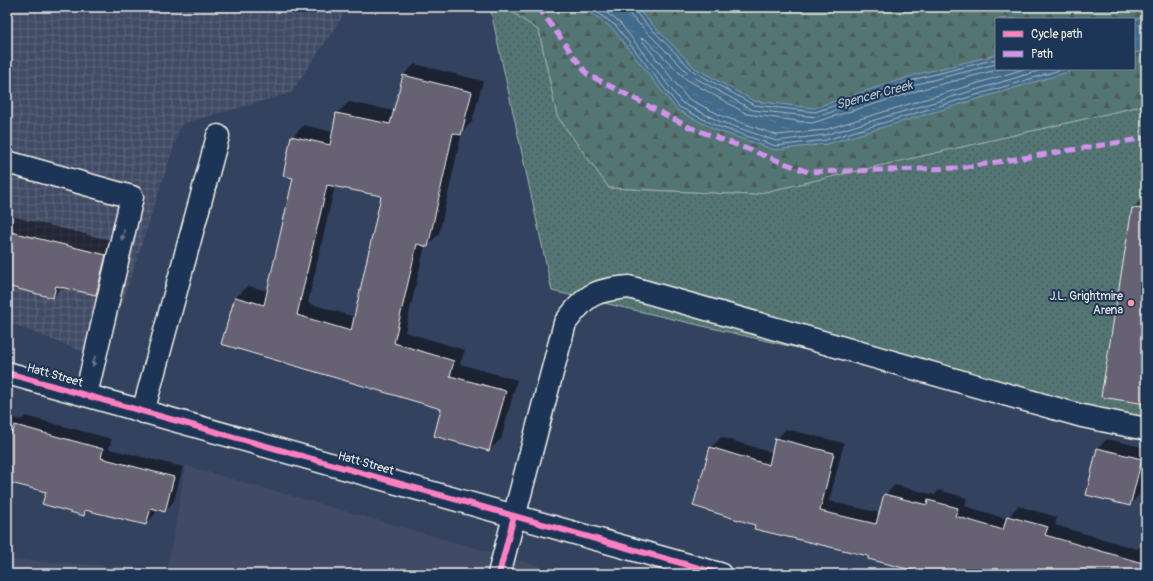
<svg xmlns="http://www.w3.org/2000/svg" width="1153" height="581" font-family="Pangolin,sans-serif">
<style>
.built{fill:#424c65}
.industrial{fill:url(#industrial-grid)}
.forest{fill:url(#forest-firs);stroke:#a4b2ae;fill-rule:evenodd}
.park{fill:url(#park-dots);stroke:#a4b2ae}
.water{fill:url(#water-ripples);stroke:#89a1b0}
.shadow{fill:#0007;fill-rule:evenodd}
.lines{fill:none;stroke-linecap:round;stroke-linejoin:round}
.shore{stroke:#adbbc2;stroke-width:1}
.building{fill:#666273;stroke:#f4f1e8;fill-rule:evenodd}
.minor-casing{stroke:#f4f1e8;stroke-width:25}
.minor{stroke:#1d3557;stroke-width:22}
.quiet{stroke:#d193ec;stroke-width:5;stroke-dasharray:10 5;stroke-linecap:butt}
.cycleway-casing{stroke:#1d3557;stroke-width:8}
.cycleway{stroke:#ff80c0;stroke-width:6}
.oneway{fill:#68778a}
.poi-dot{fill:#ff9aa2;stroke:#1d3557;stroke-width:1.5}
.labels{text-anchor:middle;stroke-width:4;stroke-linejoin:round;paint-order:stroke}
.poi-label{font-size:12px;fill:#f4f1e8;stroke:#1d3557;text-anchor:end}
.street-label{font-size:12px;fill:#f4f1e8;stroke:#1d3557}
.water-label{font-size:13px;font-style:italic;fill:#b6c2c7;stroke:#1d3557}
</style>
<defs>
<pattern id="industrial-grid" width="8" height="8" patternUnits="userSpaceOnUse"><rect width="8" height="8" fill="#424c65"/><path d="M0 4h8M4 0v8" fill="none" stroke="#5e667b"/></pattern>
<pattern id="forest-firs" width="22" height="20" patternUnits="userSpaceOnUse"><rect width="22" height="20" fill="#537473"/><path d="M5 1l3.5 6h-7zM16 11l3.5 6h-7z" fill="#4e5c5a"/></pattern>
<pattern id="park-dots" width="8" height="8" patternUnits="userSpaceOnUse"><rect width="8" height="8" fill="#537473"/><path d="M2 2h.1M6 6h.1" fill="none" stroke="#4e5c5a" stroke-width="1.8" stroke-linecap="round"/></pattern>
<pattern id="water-ripples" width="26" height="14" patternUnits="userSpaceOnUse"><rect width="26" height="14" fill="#426b8a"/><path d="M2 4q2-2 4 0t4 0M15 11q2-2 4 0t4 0" fill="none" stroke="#5e819a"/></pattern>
</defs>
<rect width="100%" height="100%" fill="#33425f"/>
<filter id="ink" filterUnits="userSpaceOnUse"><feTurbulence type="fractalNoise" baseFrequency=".025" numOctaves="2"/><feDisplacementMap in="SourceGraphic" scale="8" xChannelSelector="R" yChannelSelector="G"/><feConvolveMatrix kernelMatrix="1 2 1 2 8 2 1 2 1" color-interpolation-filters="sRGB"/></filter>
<g filter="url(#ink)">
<polygon class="built" points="186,466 539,566 537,574 7,574 7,559 167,570"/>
<polygon class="industrial" points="7,7 349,7 291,93 181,124 104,360 7,322"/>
<path class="forest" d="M505 7H1146V105L752 195 609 188 557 116 539 31ZM996 19H1134V69H996Z"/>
<polygon class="park" points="490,7 505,7 539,31 557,116 609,188 752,195 1146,105 1146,429 552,291"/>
<g class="water">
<polygon points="584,7 635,7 695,68 754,101 814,108 918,74 996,55 996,69 1078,69 827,144 775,150 716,130 677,110 613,29"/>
<polygon points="1146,16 1146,50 1134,53 1134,20"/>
</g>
<g class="shadow">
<path d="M415 64 483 81 472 122 462 132 439 234 427 246 425 245 405 332 465 350 460 364 517 380 501 439 489 450 443 408 222 343 236 297 248 286 268 291 294 177 292 137 304 125 333 132 337 113 349 102 394 111 403 75ZM335 185 382 195 355 317 308 303Z"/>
<polygon points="1146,195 1146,403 1102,396 1133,208"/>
<polygon points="7,215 118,242 109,281 96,294 63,287 53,297 7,285"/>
<polygon points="7,416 21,420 25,416 112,439 109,449 183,467 174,501 165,511 157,509 155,514 146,524 88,510 83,515 47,492 7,481"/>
<polygon points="786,429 844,443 829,501 880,513 885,495 895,485 935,495 939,490 967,498 965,506 1007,519 1018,506 1057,517 1055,525 1137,549 1139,547 1146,550 1146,574 927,574 869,558 870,555 756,524 711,448 721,437 773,453 776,439"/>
<polygon points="1107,439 1146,448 1146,468 1139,495 1130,505 1098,448"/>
<polygon points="124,569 143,574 119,574"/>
<polygon points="594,570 608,574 590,574"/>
</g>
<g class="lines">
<g class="shore">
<polyline points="590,7 616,26 679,107 717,126 776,146 826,140 1063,69"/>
<polyline points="599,7 620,23 682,103 719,121 776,141 825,135 1045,69"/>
<polyline points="628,7 630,15 690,75 753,110 816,117 921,83 996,64"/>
<polyline points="633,7 634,11 693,71 754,105 815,112 920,78 996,59"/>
<polyline points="1000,69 923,89 812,123 747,114 686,79 644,38 641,39 687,98 722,116 777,135 824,130 1024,69"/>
</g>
</g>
<g class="building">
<path d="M403 75 472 92 461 135 453 133 428 247 417 244 394 343 454 361 450 376 506 391 489 451 434 436 441 409 221 344 235 297 264 305 293 178 283 176 291 136 330 145 336 113 390 124ZM327 185 381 196 351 331 297 315Z"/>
<polygon points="1132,208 1146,209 1146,404 1101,397"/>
<polygon points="7,231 106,255 96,295 56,286 53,298 7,286"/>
<polygon points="15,425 103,449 101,458 174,477 165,512 151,508 146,525 85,510 84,516 42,504 46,492 7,482 7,430 13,432"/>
<polygon points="775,438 834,453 820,511 876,524 884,494 927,505 928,500 958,508 955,516 1003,530 1007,516 1048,527 1045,535 1146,564 1146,574 927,574 868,559 868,556 754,529 755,525 693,506 710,447 769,465"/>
<polygon points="1097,448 1142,459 1130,506 1086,495"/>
</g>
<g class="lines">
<g class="minor-casing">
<g id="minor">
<polyline points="7,162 132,197 86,395"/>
<polyline points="7,373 720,574"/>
<polyline points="143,412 218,136"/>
<path d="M499 574 565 323C586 295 593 290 629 287L1082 416 1146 429"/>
</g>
</g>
<use href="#minor" class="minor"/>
<polyline class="quiet" points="538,7 587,74 689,127 808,172 960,168 1146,138"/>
<g class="cycleway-casing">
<g id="cycleway">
<polyline points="7,373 720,574"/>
<polyline points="499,574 514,516"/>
</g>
</g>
<use href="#cycleway" class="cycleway"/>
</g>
<defs><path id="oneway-solid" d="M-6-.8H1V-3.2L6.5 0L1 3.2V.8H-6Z"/></defs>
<g class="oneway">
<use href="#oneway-solid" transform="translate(123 235) rotate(103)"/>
<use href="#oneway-solid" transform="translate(94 361) rotate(103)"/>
</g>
</g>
<circle class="poi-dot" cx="1131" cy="303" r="4"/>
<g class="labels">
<g class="poi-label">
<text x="1123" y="300">J.L. Grightmire<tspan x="1123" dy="14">Arena</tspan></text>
</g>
<g class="street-label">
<text transform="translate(55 375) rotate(16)" y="4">Hatt Street</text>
<text transform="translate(366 463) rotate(16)" y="4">Hatt Street</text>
</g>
<g class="water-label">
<text transform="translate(874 94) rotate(-15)" y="5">Spencer Creek</text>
</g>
</g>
<rect width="1153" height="581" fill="none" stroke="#1d3557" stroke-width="24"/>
<rect x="12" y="12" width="1129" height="557" fill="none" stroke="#f4f1e8" stroke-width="1.5" filter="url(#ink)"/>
<rect x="995" y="18" width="140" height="52" fill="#1d3557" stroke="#738091"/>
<rect x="1003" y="31" width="20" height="6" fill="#ff80c0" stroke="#738091"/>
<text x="1031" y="38" font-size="12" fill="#f4f1e8">Cycle path</text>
<rect x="1003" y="51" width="20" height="6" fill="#d193ec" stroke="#738091"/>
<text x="1031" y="58" font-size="12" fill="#f4f1e8">Path</text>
</svg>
